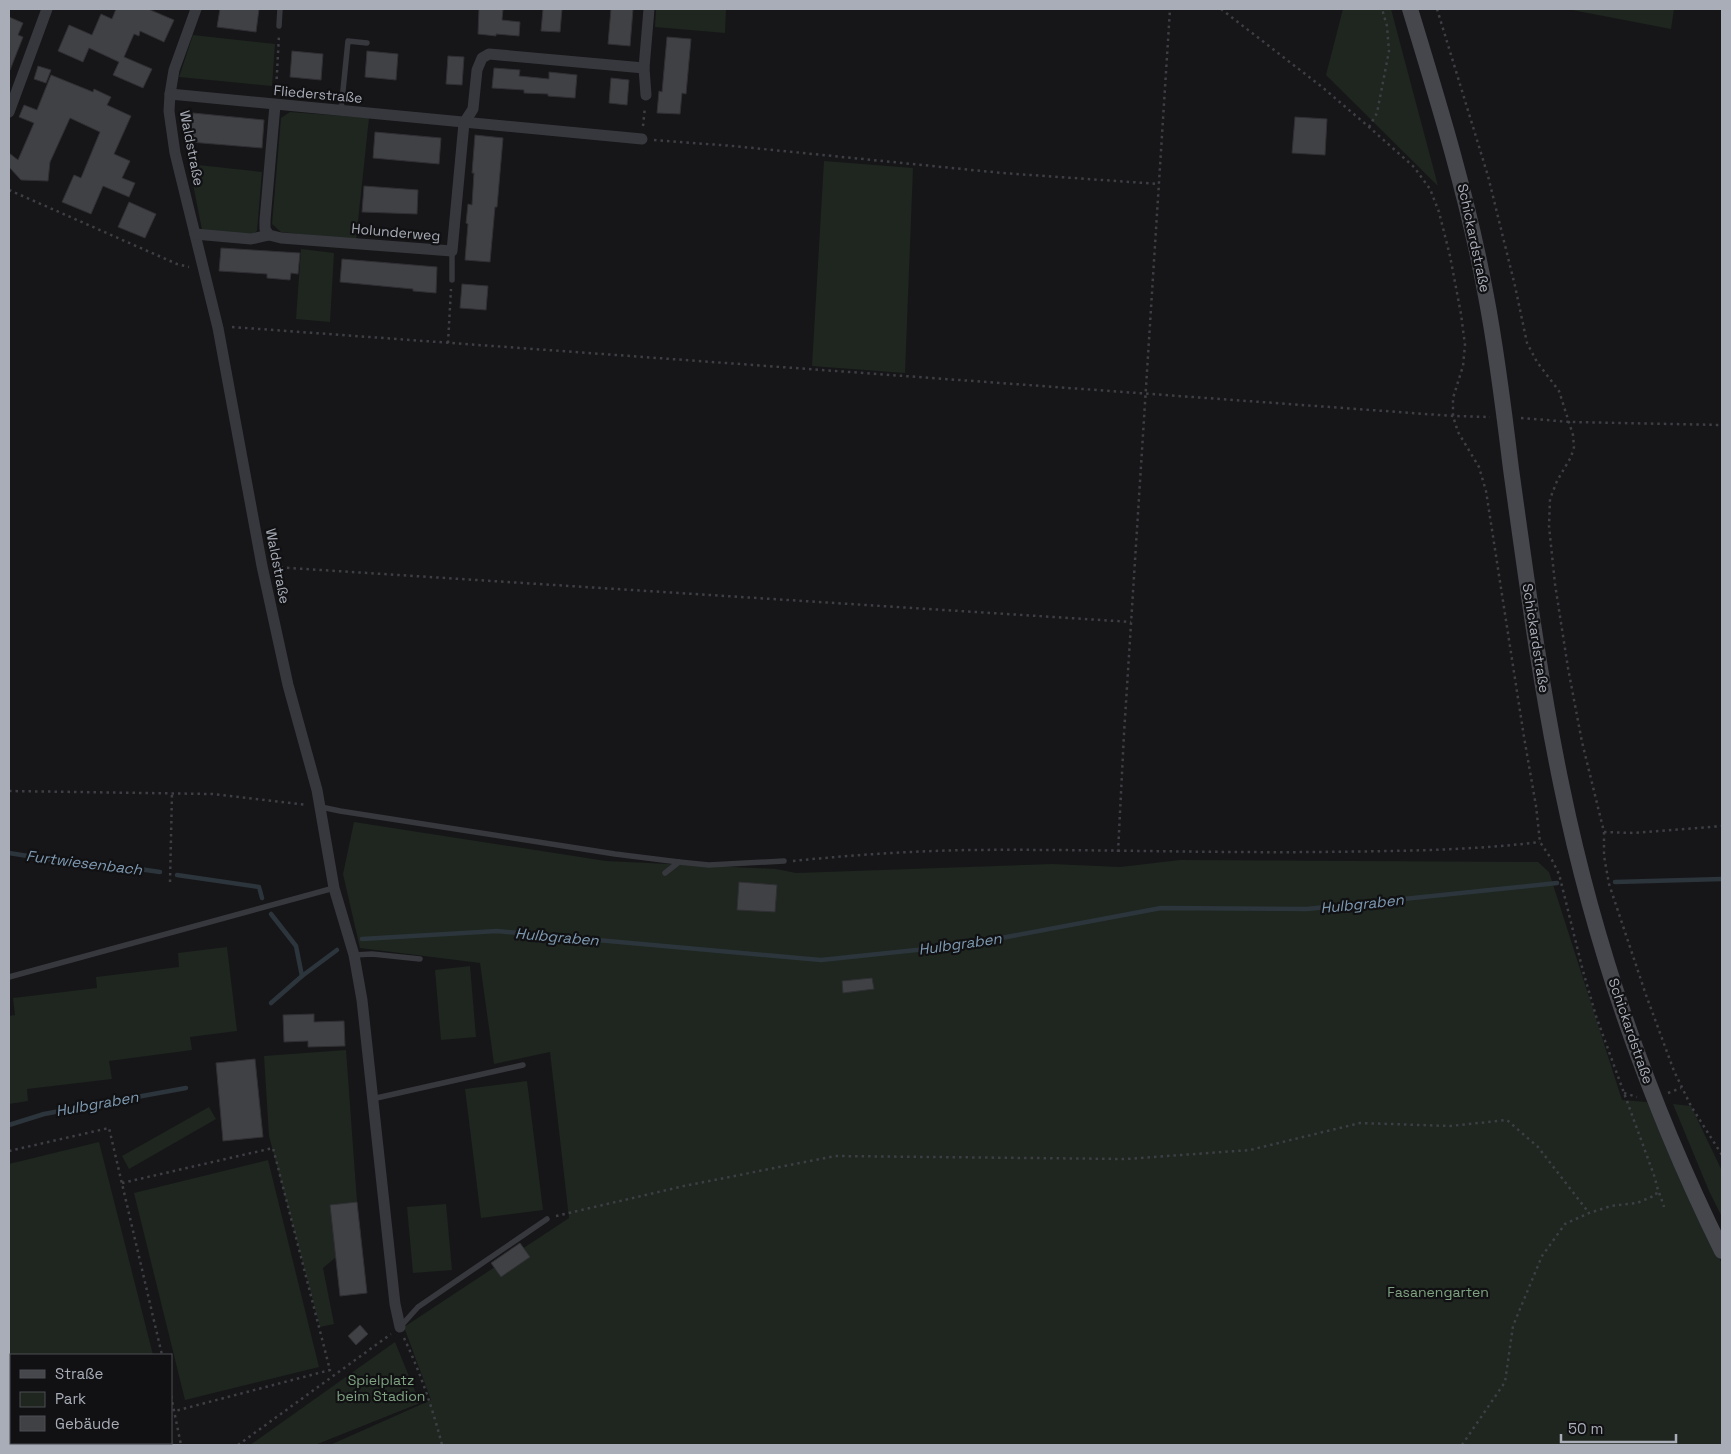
<svg xmlns="http://www.w3.org/2000/svg" width="1731" height="1454" font-family="'Space Grotesk',sans-serif">
<style>
.green{fill:#1e261f}
.lines{fill:none;stroke-linecap:round;stroke-linejoin:round}
.stream{stroke:#2c353c;stroke-width:4.5}
.building{fill:#404145;stroke:#303034}
.path{stroke:#3d3f44;stroke-width:2.5;stroke-dasharray:2.5 4;stroke-linecap:butt}
.lane{stroke:#37383d;stroke-width:5.5}
.street{stroke:#37383d;stroke-width:11}
.secondary{stroke:#45474d;stroke-width:16}
.labels{text-anchor:middle;stroke-width:4.5;stroke-linejoin:round;paint-order:stroke}
.street-label{font-size:14px;fill:#a8adb8;stroke:#111113}
.park-label{font-size:14px;fill:#7fa381;stroke:#111113}
.water-label{font-size:15px;font-style:italic;fill:#7f9bb3;stroke:#111113}
</style>
<rect width="100%" height="100%" fill="#161618"/>
<g class="green">
<polygon points="656,9 726,9 725,33 655,27"/>
<polygon points="1343,9 1391,9 1438,186 1326,75"/>
<polygon points="1567,9 1674,9 1671,29"/>
<polygon points="193,35 275,44 272,86 179,77"/>
<polygon points="290,112 369,118 356,240 281,232 272,224 281,118"/>
<polygon points="824,161 913,168 905,373 812,366"/>
<polygon points="189,164 262,172 257,231 252,234 202,230"/>
<polygon points="301,249 334,253 330,322 296,319"/>
<polygon points="354,822 606,861 776,869 796,873 1052,864 1120,867 1180,860 1538,862 1549,872 1622,1100 1647,1102 1722,1264 1722,1445 330,1445 431,1400 404,1327 569,1218 550,1052 494,1064 480,963 360,948 343,874"/>
<polygon points="227,947 237,1031 190,1037 192,1050 109,1061 112,1079 27,1089 28,1101 9,1104 9,1016 15,1015 13,998 97,988 96,977 179,967 178,953"/>
<polygon points="470,966 476,1037 441,1040 435,970"/>
<polygon points="346,1050 357,1202 330,1205 336,1257 323,1268 334,1324 320,1327 269,1136 264,1056"/>
<polygon points="527,1081 543,1210 481,1218 465,1089"/>
<polygon points="1673,1104 1691,1106 1722,1171 1722,1217 1709,1191"/>
<polygon points="209,1107 216,1119 129,1169 122,1156"/>
<polygon points="99,1142 153,1355 11,1355 11,1388 9,1378 9,1164"/>
<polygon points="268,1160 319,1367 185,1400 134,1193"/>
<polygon points="446,1204 452,1270 413,1273 407,1207"/>
<polygon points="395,1342 420,1403 315,1445 250,1445"/>
<polygon points="171,1436 174,1445 26,1445 26,1443 171,1443"/>
</g>
<g class="lines">
<g class="stream">
<polyline points="9,853 72,863 132,868 160,872"/>
<polyline points="177,875 259,887 262,898"/>
<polyline points="1615,882 1722,879"/>
<polyline points="271,914 296,946 302,976"/>
<polyline points="362,939 497,931 821,960 964,945 1161,908 1307,909 1557,883"/>
<polyline points="271,1003 302,976 337,950"/>
<polyline points="9,1125 44,1114 186,1088"/>
</g>
</g>
<g class="building">
<polygon points="116,9 148,9 174,20 164,42 140,31 139,36 134,34 124,57 152,69 143,88 113,75 119,62 89,48 83,62 58,51 69,25 92,35 101,14 112,19"/>
<polygon points="220,9 259,9 256,32 217,27"/>
<polygon points="479,9 503,9 502,20 520,22 519,36 496,34 496,36 478,34"/>
<polygon points="543,9 562,9 560,32 541,31"/>
<polygon points="611,9 633,9 630,46 608,44"/>
<polygon points="9,17 23,23 18,35 23,37 10,70"/>
<polygon points="667,37 691,39 686,94 682,93 680,114 657,113 659,91 662,92"/>
<polygon points="292,51 323,54 321,80 290,77"/>
<polygon points="367,51 398,54 396,80 365,77"/>
<polygon points="448,56 464,57 462,85 446,84"/>
<polygon points="38,66 51,70 46,83 34,79"/>
<polygon points="494,68 520,70 519,76 549,79 549,72 577,75 575,98 548,96 548,94 524,93 524,90 492,88"/>
<polygon points="51,75 93,92 94,89 111,97 107,105 131,116 114,154 130,161 122,178 135,183 129,197 103,186 91,214 62,202 74,175 81,178 100,132 70,118 50,162 48,181 21,180 9,167 9,153 18,160 34,123 19,117 24,105 37,110"/>
<polygon points="611,78 629,80 627,105 609,103"/>
<polygon points="193,113 264,120 262,148 190,142"/>
<polygon points="1295,117 1327,119 1325,155 1292,153"/>
<polygon points="375,132 441,138 439,164 373,158"/>
<polygon points="475,135 503,138 497,207 495,207 490,262 465,260 468,224 466,223 468,204 472,205 474,173 472,173"/>
<polygon points="364,186 418,190 417,214 362,212"/>
<polygon points="129,202 156,214 145,238 118,227"/>
<polygon points="221,248 300,253 298,274 291,273 290,280 267,278 267,274 219,271"/>
<polygon points="342,259 437,267 436,293 413,291 413,289 340,282"/>
<polygon points="462,284 488,286 486,310 460,308"/>
<polygon points="739,882 777,885 775,912 737,910"/>
<polygon points="872,978 874,989 843,993 842,981"/>
<polygon points="314,1014 314,1022 344,1021 345,1046 308,1047 308,1041 284,1042 283,1015"/>
<polygon points="255,1059 263,1137 223,1141 216,1063"/>
<polygon points="357,1202 367,1293 340,1296 330,1205"/>
<polygon points="520,1243 530,1257 501,1277 491,1263"/>
<polygon points="360,1325 368,1334 356,1345 348,1336"/>
</g>
<g class="lines">
<g class="path">
<path d="M1221 9 1322 87 1369 127 1414 167 1430 189 1439 212 1450 256 1461 314 1465 345 1463 366 1453 398V416L1458 432 1479 467 1486 491 1524 737 1536 806 1540 842 1552 860 1559 874 1583 971 1596 1016 1655 1178C1657 1189 1661 1197 1664 1207"/>
<polyline points="1437,9 1488,176 1515,286 1527,343 1537,362 1559,391 1573,435 1574,447 1571,457 1557,481 1550,499 1549,526 1555,584 1568,668 1582,742 1604,832 1604,856 1609,884 1646,995 1674,1071 1691,1106 1722,1155"/>
<polyline points="276,92 279,35"/>
<polyline points="643,126 645,107"/>
<polyline points="1369,127 1377,113 1389,51 1387,26 1382,9"/>
<polyline points="654,140 733,146 1002,173 1159,184"/>
<polyline points="9,190 177,264 189,267"/>
<polyline points="232,327 1453,416 1490,417"/>
<polyline points="448,343 451,289"/>
<polyline points="1521,418 1570,422 1722,425"/>
<polyline points="274,567 1131,622"/>
<polyline points="9,791 212,794 307,805"/>
<polyline points="1604,832 1634,833 1722,826"/>
<polyline points="1118,852 1124,734 1170,9"/>
<path d="M793 861C852 855 911 851 970 850 1086 849 1202 853 1318 852 1392 851 1467 851 1540 842"/>
<polyline points="170,882 172,793"/>
<polyline points="1624,1093 1637,1097"/>
<polyline points="1668,1093 1681,1088"/>
<polyline points="9,1151 109,1128 162,1355"/>
<polyline points="122,1183 273,1148 330,1370 175,1411"/>
<polyline points="556,1216 684,1186 835,1156 1126,1159 1250,1150 1360,1123 1450,1126 1507,1120 1538,1147 1589,1213"/>
<path d="M404 1338C420 1372 433 1409 442 1445"/>
<polyline points="171,1396 181,1445"/>
<polyline points="9,1437 11,1445"/>
<polyline points="238,1445 391,1334"/>
<polyline points="1462,1445 1505,1382 1513,1326 1542,1256 1565,1224 1589,1213 1611,1206 1637,1203 1656,1195 1657,1191"/>
</g>
<g class="lane">
<polyline points="279,26 280,9"/>
<polyline points="341,110 348,41 367,43"/>
<polyline points="452,280 452,251"/>
<polyline points="321,807 340,811 615,854 679,862 709,865 784,861"/>
<polyline points="665,873 679,862"/>
<polyline points="354,955 372,954 420,959"/>
<polyline points="9,977 334,888"/>
<polyline points="372,1099 523,1065"/>
<polyline points="401,1326 418,1307 547,1219"/>
</g>
<g class="street">
<polyline points="196,9 174,70 170,94 169,111 175,153 218,328 262,566 288,685 317,790 334,888 354,955 362,1000 395,1304 400,1327"/>
<polyline points="170,94 642,139"/>
<polyline points="646,95 644,68 649,9"/>
<polyline points="275,105 265,220 265,229 269,235 281,238 452,251 464,123 473,109 477,70 482,58 489,54 644,68"/>
<polyline points="9,112 47,9"/>
<polyline points="195,234 251,239 269,235"/>
</g>
<path class="secondary" d="M1410 9C1439 104 1468 198 1486 296 1497 353 1504 411 1511 469 1526 576 1540 683 1562 788 1595 948 1650 1105 1722 1251"/>
</g>
<g class="labels">
<g class="street-label">
<text transform="translate(318 94) rotate(5)" y="5">Fliederstraße</text>
<text transform="translate(192 148) rotate(79)" y="5">Waldstraße</text>
<text transform="translate(396 232) rotate(5)" y="5">Holunderweg</text>
<text transform="translate(1474 238) rotate(78)" y="5">Schickardstraße</text>
<text transform="translate(278 566) rotate(79)" y="5">Waldstraße</text>
<text transform="translate(1536 638) rotate(81)" y="5">Schickardstraße</text>
<text transform="translate(1631 1031) rotate(71)" y="5">Schickardstraße</text>
</g>
<g class="park-label">
<text x="1438" y="1297">Fasanengarten</text>
<text x="381" y="1385">Spielplatz<tspan x="381" dy="16">beim Stadion</tspan></text>
</g>
<g class="water-label">
<text transform="translate(84 863) rotate(7)" y="5">Furtwiesenbach</text>
<text transform="translate(1362 904) rotate(-6)" y="5">Hulbgraben</text>
<text transform="translate(557 937) rotate(5)" y="5">Hulbgraben</text>
<text transform="translate(960 944) rotate(-8)" y="5">Hulbgraben</text>
<text transform="translate(97 1104) rotate(-10)" y="5">Hulbgraben</text>
</g>
</g>
<rect width="1731" height="1454" fill="none" stroke="#a8adb8" stroke-width="20"/>
<rect x="10" y="1354" width="162" height="90" fill="#111113" stroke="#4d4f55"/>
<rect x="20" y="1370" width="25" height="8" fill="#45474d" stroke="#4d4f55"/>
<text x="55" y="1379" font-size="15" fill="#a8adb8">Straße</text>
<rect x="20" y="1392" width="25" height="15" fill="#1e261f" stroke="#4d4f55"/>
<text x="55" y="1404" font-size="15" fill="#a8adb8">Park</text>
<rect x="20" y="1416" width="25" height="15" fill="#404145" stroke="#4d4f55"/>
<text x="55" y="1429" font-size="15" fill="#a8adb8">Gebäude</text>
<path d="M1561 1434v8h115v-8" fill="none" stroke="#a8adb8" stroke-width="2.5"/>
<text x="1568" y="1434" font-size="15" fill="#a8adb8" stroke="#111113" stroke-width="4" paint-order="stroke">50 m</text>
</svg>
